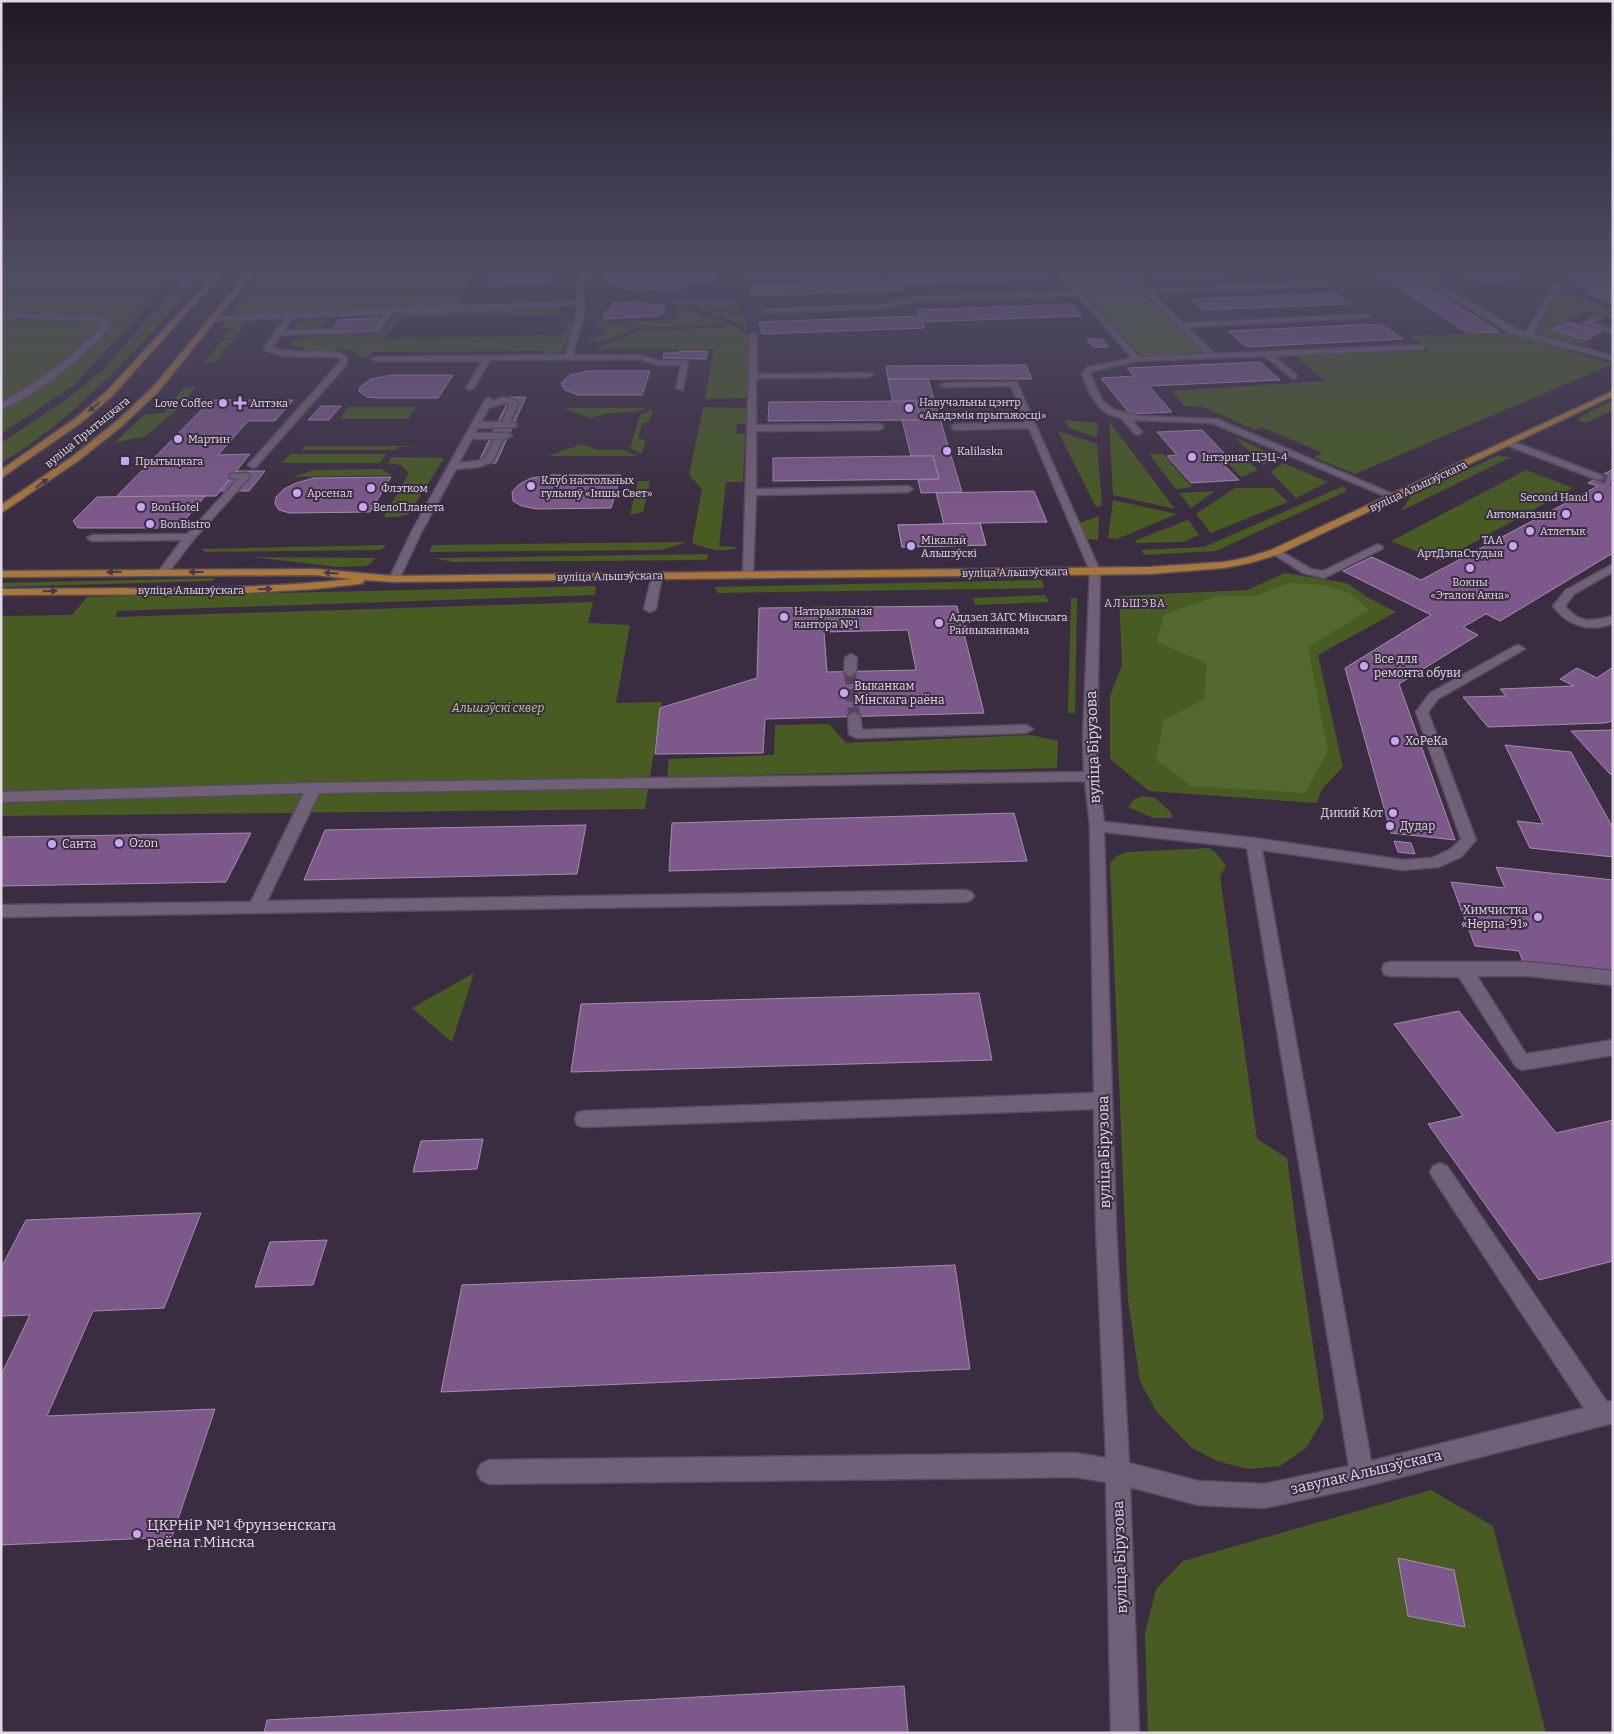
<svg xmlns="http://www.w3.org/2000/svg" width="1614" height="1734" font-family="Bitter,serif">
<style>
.green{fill:#475b23}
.forest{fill:#546931}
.building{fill:#7c598a;stroke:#a190a8;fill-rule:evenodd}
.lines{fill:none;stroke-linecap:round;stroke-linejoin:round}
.minor-tunnel-far1{stroke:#54475a;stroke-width:9;stroke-dasharray:9 4.5;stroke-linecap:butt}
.minor-tunnel{stroke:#54475a;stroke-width:12;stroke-dasharray:12 5.5;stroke-linecap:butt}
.minor-casing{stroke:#574c5d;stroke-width:3}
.major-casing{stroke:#574c5d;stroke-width:3}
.minor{fill:#716178;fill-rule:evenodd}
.major{fill:#a87739;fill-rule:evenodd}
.oneway{fill:#4b3840}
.poi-dot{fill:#c5a7f1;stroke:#3b2d41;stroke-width:2}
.labels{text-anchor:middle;stroke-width:4;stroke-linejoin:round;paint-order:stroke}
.far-poi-label{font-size:11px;fill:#e1d8e5;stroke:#3b2d41;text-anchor:start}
.far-street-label{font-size:11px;fill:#e1d8e5;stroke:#3b2d41}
.far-neighbourhood-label{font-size:11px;letter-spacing:1px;fill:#dccae4;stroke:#3b2d41}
.poi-label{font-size:12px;fill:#e1d8e5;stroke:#3b2d41;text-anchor:start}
.park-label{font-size:12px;font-style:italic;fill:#b1d27e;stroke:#3b2d41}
.near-street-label{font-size:15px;fill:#e1d8e5;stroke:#3b2d41}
.near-poi-label{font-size:15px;fill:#e1d8e5;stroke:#3b2d41;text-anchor:start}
</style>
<rect width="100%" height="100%" fill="#3b2d41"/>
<g class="green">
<polygon points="1,269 181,269 74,385 1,434"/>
<path d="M191 269H210C145 339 85 412 1 463V443L67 399 103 370Z"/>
<polygon points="267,269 472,269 458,306 256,314 231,313"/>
<path d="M1557 293H1570L1613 309V319L1588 312 1548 329 1593 344C1575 348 1552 343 1537 331Z"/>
<polygon points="653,301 736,301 742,313"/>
<polygon points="677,306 727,322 720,325 637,328 619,322 675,320"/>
<path d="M555 307 560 311 556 315 400 317 384 339 563 335 569 319 573 324 563 351 554 355 544 354V351L372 352 368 357 362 358 356 352 351 350H308L291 344 292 341C307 332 360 337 381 334L393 318 402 313Z"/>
<polygon points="694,308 743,315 748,330 734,322"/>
<polygon points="249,319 234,338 222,338 230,328 220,328 226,321"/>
<path d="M305 319H321L326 321 324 326C314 329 304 332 293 328L297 322Z"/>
<polygon points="605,321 632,330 603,341 587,342 588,339 603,334 604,327 597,327 598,322"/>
<polygon points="732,324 750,336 748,398 705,399 714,349 593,349 638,331 723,327"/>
<polygon points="1509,333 1613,364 1355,474 1314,457 1323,453 1262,427 1255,430 1203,407 1184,406 1172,391 1325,381 1294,355 1429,351 1411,336"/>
<polygon points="234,339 216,362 205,363 222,340"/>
<polygon points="196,387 180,406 168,407 184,388"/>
<polygon points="1613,400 1613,410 1585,423 1576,419"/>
<polygon points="348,407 416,407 408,419 340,419"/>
<path d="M703 407 748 408 746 424H737L736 434H745L743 482H726L719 546 738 547C723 554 707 549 692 543L702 489 689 475Z"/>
<polygon points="564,408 646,408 634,412 610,413 590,418"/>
<polygon points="167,409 177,409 146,436 114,443 144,415 163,413"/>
<polygon points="653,409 649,421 642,424 638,438 646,441 641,454 630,448 640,415"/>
<polygon points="1065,420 1098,423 1097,437 1068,428"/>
<polygon points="1109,421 1175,509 1113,495"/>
<polygon points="1058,431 1097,444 1102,506 1096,507"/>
<polygon points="1233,436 1276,456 1264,465"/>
<polygon points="582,444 598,450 623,450 637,456 547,456"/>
<polygon points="305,446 422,446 398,447 396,450 302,450"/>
<polygon points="290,454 386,454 380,463 282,463"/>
<polygon points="1149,454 1163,454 1192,487 1176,489"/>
<polygon points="1497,456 1511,457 1401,511 1411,496"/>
<polygon points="392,457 444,458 409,514 398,517 384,517 409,473 401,465 388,463"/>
<polygon points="1246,460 1258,470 1241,477 1226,461"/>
<polygon points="1283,463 1328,482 1296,498 1271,472"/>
<polygon points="373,469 381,469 392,475 293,477 313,470"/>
<polygon points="1526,470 1573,488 1440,561 1391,541"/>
<polygon points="638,481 650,481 643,512 630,515"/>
<polygon points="1343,486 1347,491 1216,551 1144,555 1141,550 1204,547"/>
<polygon points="1235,488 1273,488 1288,502 1211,533 1196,514"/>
<polygon points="1215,491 1191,508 1179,493 1180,493"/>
<polygon points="1113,500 1177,514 1117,539 1108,538"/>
<polygon points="1099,516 1098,540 1084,539 1080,523"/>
<polygon points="1188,520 1199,535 1182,542 1137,543 1134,541"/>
<polygon points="684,542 684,543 662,550 429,552 432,545"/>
<polygon points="386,545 381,550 205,552 201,549"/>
<polygon points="708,554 707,560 452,562 434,558"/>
<polygon points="252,557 376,558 370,564 365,566 337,567"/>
<polygon points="1285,573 1347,583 1367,597 1396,612 1318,655 1343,767 1322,789 1317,803 1149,791 1110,759 1110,696 1122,665 1119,596 1247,590"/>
<polygon points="215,578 212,581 1,587 1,583"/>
<polygon points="1042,580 1044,588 717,593 715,587"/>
<polygon points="596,586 595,595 117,611 116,617 593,602 588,623 630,625 616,703 662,702 645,809 1,816 1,616 72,615 87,597"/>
<polygon points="1045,595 1049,602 975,605 973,598"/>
<polygon points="1071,598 1077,598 1075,713 1068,713"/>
<polygon points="829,724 846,743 1031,735 1058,741 1057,768 667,777 669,759 774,755 775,725"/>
<polygon points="1143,796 1155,798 1171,812 1172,818 1153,818 1128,807 1135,799"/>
<polygon points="1209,848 1217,854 1226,866 1220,876 1257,1139 1287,1158 1304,1286 1324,1418 1306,1448 1280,1466 1248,1469 1217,1461 1192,1448 1156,1411 1140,1381 1128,1300 1110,863 1117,856 1127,852"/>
<polygon points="474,973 452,1042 412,1008"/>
<polygon points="1431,1490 1493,1526 1546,1733 1148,1733 1145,1633 1156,1589 1183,1561"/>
</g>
<g class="forest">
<polygon points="1062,269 1120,269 1207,352 1141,356"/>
<polygon points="1289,583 1324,585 1351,594 1369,610 1308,647 1328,751 1305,793 1191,786 1156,759 1164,720 1204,699 1207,663 1157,642 1164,614 1219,596 1256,596"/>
</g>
<g class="building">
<polygon points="494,269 552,269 549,283 488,285"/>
<polygon points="1025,269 1039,269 1048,279 901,284 896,274"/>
<polygon points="1151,269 1295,269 1157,274"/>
<polygon points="1460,269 1488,269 1510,281 1483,282"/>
<polygon points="714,270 714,281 687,282 686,288 623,289 624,283 605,284 608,273"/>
<polygon points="1406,273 1444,297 1500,332 1468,333 1377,274"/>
<polygon points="1600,277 1613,283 1613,305 1586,292 1593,291 1568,279"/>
<polygon points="898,280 904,290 752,296 749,285"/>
<polygon points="1335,293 1351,304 1202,310 1189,299"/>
<polygon points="646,302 646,305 664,305 664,314 659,314 658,316 604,319 605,312 611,311 612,303"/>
<polygon points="1072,304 1082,316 923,322 917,310"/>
<polygon points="919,316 925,328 762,334 759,322"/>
<polygon points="377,318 372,327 333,329 338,320"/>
<polygon points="1567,322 1602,331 1586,340 1551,330"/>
<polygon points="1381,324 1403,339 1246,347 1228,331"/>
<polygon points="1087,339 1102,339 1108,347 1093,347"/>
<polygon points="679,351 708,351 706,359 663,358 664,353 679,353"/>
<polygon points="1260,362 1280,380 1149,386 1172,412 1130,414 1101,378 1134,376 1127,368"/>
<polygon points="1026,365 1032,379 888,379 886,366"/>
<polygon points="588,371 650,371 642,395 578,395 565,390 562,386 562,382 570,375"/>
<polygon points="391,375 453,375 438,398 377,398 367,397 359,391 360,387 371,379"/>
<polygon points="888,379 928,379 962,492 921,493 918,480 939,479 933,456 911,456 902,420 921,420 916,401 893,402"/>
<polygon points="510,397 526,397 496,463 478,463"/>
<polygon points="211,400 293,400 275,421 248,421 218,455 250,454 216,496 116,497"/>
<polygon points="916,401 921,420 768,421 769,402"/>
<polygon points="321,406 341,406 329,420 308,420"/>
<polygon points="1202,430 1226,455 1215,456 1239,480 1191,483 1167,456 1177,455 1157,432"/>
<polygon points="911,456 933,456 939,479 773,481 773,458"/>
<polygon points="1613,469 1613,553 1500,621 1486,614 1463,627 1478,635 1399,684 1455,840 1391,833 1345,668 1431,615 1343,571 1372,557 1421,580 1598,486 1588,483"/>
<polygon points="237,471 265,471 249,491 220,491"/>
<polygon points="551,475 621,475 611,508 536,509 522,506 513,501 512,492 518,485 531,478"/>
<polygon points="391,477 370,512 290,513 279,510 275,504 276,497 284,489 296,483 314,478"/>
<polygon points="1034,491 1047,522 980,523 986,545 902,547 898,525 944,524 936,493"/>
<polygon points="166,496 205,496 178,528 78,528 73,521 97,497"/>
<polygon points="980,523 986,545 902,547 898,525"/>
<path d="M957 606 984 713 765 719 763 753 655 754 660 708 757 678 759 608ZM908 630 916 670 827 672 824 632Z"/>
<polygon points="1613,667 1613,721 1605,723 1488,727 1463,697 1506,696 1500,689 1574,686 1560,679 1577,668 1597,678"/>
<polygon points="1613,730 1613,774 1610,774 1571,731"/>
<polygon points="1505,745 1571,752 1613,828 1613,857 1530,848 1517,821 1543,824"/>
<polygon points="1014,813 1027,861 669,871 672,823"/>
<polygon points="586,825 577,874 304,880 325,830"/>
<polygon points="251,833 226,882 1,886 1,837"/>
<polygon points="1394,841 1411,843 1415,854 1398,852"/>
<polygon points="1496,867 1613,880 1613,972 1523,962 1519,951 1475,946 1451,882 1505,888"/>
<polygon points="979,993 992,1060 571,1072 581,1004"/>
<polygon points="1459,1011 1556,1133 1613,1120 1613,1261 1539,1280 1428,1124 1463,1116 1394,1024"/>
<polygon points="483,1139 477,1169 413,1172 421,1141"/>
<polygon points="201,1213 164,1308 93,1311 47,1416 215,1409 172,1537 1,1545 1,1375 30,1315 1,1316 1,1268 26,1220"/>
<polygon points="327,1240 313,1285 255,1287 270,1242"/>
<polygon points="955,1265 970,1369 441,1392 462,1285"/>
<polygon points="1398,1558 1454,1570 1465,1627 1408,1616"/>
<polygon points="904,1686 908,1733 264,1733 267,1720"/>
</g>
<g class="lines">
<polyline class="minor-tunnel-far1" points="1598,477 1613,482"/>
<polyline class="minor-tunnel" points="850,672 854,716"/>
<g class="minor-casing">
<g id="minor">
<path d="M580 269H586L583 293 586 306 573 355H641L658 361H688L683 390 676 388 681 365H657L640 359 490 360 474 388 470 390 466 388 482 361H375L371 359 375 357 566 355 578 305 391 313 379 332H376L281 335 272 347C296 357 324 345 347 356V364L256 467 253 468 248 465 339 363 340 359 337 357 282 356 265 350 264 348 286 318 212 321H209V317L292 312 295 313 578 301 577 293ZM384 314 374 328 284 331 293 318Z"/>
<polygon points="883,269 867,274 754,278 751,276 754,274"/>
<polygon points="1054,269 1060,269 1139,357 1206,354 1121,269 1127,269 1148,289 1324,282 1327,284 1324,286 1152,293 1183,323 1367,314 1371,316 1367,318 1187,327 1215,354 1423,345 1423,349 1420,349 1274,356 1296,375 1296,379 1293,379 1265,356 1137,361 1094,371 1090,374 1102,400 1114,410 1139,416 1217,419 1400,497 1395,500 1392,499 1212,423 1132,420 1142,432 1138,435 1135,434 1121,418 1108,414 1099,407 1090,394 1082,374 1088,367 1132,358 1077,295 916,301 887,308 766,313 762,311 766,309 887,304 916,297 1073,291"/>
<polygon points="1407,269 1414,269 1516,329 1526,332 1553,286 1558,285 1559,286 1533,334 1613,356 1613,360 1510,333"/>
<polygon points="1494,269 1502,269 1518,278 1513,279"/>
<path d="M1 313 90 316 108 319 109 328C88 353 32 399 1 409V403C39 383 71 358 101 328V322L90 320 1 317Z"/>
<polygon points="1596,315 1603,317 1592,323 1613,329 1613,333 1581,323"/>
<polygon points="750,333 757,335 757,374 869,373 873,375 869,377 756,378 756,425 880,424 884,427 880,430 756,431 756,489 908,486 913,489 908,492 756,495 753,575 748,578 743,575"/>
<path d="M1017 382 1100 571 1097 736 1098 776 1104 822 1254 838 1403 860 1432 858 1451 849 1461 839 1416 712 1430 693 1515 646 1519 645 1525 649 1438 699 1428 712 1476 840 1461 857 1439 867 1403 870 1262 850 1371 1461 1584 1408 1433 1178 1430 1172 1433 1166 1440 1163 1447 1166 1607 1402 1613 1401V1423L1362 1487 1264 1508 1198 1505 1130 1487 1139 1733H1111L1106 1482 1075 1477 489 1484 481 1480 477 1472 481 1464 489 1460 1075 1453 1106 1458 1096 1227 1094 1109 584 1127 577 1125 575 1119 577 1113 584 1111 1094 1093 1090 826 1085 781 319 793 267 901 966 890 971 892 974 896 971 900 966 902 1 917V905L251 902 304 793 1 802V792L314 783 1084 772 1083 736 1090 571 1029 428 955 430 951 427 955 424 1026 423 1011 386 944 387 940 385 944 383ZM1104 832 1247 848 1349 1466 1264 1484 1198 1481 1129 1463 1116 1227Z"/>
<path d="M503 397 517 401 518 404 511 420 508 422 516 423V427L478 428 475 433H508L512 436 503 439 492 462 479 467 456 469 422 531 399 579 394 582 390 581 389 579 412 531 485 400 489 397 493 401ZM504 403 510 404 503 420 506 422H481L489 408ZM472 439H495L485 458 477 461 459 463Z"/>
<polygon points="1509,440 1601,475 1603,477 1601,479 1595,479 1506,445 1505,443"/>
<polygon points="246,473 249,474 249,478 194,539 167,574 159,574 158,572 182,540 92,541 87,538 92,535 187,534 238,479 230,478 230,474"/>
<polygon points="1378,544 1383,547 1382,549 1324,578 1303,573 1270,552 1275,549 1279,550 1311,569 1323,571"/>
<path d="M1613 564V572L1574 594 1565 606C1581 625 1592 621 1613 616V623C1590 633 1568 626 1553 606L1566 590Z"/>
<polygon points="657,573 662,576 656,609 650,612 644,609 652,576"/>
<polygon points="851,654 857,658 856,672 850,676 844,672 845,658"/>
<polygon points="854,712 860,716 862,730 1026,725 1033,729 1026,733 856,738 849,734 848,716"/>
<polygon points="1390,962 1528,962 1613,971 1613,985 1528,976 1477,976 1526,1054 1613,1040 1613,1055 1522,1070 1516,1067 1459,977 1390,976 1384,974 1382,969 1384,964"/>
</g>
</g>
<g class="major-casing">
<g id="major">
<polygon points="220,269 226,269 112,396 82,422 1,478 1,470 76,418 106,392"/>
<polygon points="251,269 257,269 158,392 123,425 78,461 1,513 1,505 72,457 117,421 152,388"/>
<path d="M1613 391V396L1279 554 1250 563 1224 568 1150 574 394 582 364 580 363 583 359 584 315 589 226 594 1 595V589C118 587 235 592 352 579L314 575 1 577V571L314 569 394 576 1150 567 1224 562 1245 558 1271 550Z"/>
</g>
</g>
<use href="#minor" class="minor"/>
<use href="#major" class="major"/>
</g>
<defs><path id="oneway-solid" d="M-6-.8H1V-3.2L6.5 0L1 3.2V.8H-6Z" transform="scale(1.25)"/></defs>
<g class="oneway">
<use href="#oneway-solid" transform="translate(94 407) rotate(139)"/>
<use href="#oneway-solid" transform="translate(42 483) rotate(-36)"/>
<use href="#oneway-solid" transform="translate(114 572) rotate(179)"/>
<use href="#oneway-solid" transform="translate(196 572) rotate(180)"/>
<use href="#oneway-solid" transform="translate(331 573) rotate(-176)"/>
<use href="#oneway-solid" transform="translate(265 589) rotate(-2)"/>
<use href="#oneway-solid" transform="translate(50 591) rotate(-1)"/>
</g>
<linearGradient id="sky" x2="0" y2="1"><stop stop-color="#201924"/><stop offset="0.53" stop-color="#4f4c65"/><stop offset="1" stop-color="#4f4c65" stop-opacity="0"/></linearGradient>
<rect width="1614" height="512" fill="url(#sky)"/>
<g class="poi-dot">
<circle cx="223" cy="403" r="5"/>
<path d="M237.5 395.5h5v5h5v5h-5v5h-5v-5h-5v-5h5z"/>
<circle cx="909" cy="408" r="5"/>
<circle cx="178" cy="439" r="5"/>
<circle cx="947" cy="451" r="5"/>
<circle cx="1192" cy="457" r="5"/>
<rect x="120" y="456" width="10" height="10" rx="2.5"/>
<circle cx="531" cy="486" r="5"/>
<circle cx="371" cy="488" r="5"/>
<circle cx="297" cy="493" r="5"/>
<circle cx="1598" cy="497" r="5"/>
<circle cx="141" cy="507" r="5"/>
<circle cx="363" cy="507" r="5"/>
<circle cx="1566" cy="514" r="5"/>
<circle cx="150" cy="524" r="5"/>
<circle cx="1530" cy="531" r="5"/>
<circle cx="911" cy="546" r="5"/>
<circle cx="1513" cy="546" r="5"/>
<circle cx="1470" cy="568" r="5"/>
<circle cx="784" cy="617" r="5"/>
<circle cx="939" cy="623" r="5"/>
<circle cx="1364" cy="666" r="5"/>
<circle cx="844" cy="693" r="5"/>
<circle cx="1395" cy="741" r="5"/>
<circle cx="1393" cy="813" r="5"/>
<circle cx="1390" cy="826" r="5"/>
<circle cx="119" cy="843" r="5"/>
<circle cx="52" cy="844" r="5"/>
<circle cx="1538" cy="917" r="5"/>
<circle cx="137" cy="1534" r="5"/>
</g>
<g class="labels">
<g class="far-poi-label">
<text x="919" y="406">Навучальны цэнтр<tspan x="919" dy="13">«Акадэмія прыгажосці»</tspan></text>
<text x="213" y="407" text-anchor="end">Love Coffee</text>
<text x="250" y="407">Аптэка</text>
<text x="188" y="443">Мартин</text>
<text x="957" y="455">Kalilaska</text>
<text x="1202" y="461">Інтэрнат ЦЭЦ-4</text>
<text x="135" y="465">Прытыцкага</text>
<text x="541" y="484">Клуб настольных<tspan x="541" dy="13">гульняў «Іншы Свет»</tspan></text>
<text x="381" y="492">Флэтком</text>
<text x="307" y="497">Арсенал</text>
<text x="1588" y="501" text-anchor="end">Second Hand</text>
<text x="151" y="511">BonHotel</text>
<text x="373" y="511">ВелоПланета</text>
<text x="1556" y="518" text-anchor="end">Автомагазин</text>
<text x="160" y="528">BonBistro</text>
<text x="1540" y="535">Атлетык</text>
<text x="921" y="544">Мікалай<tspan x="921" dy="13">Альшэўскі</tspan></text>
<text x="1503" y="544" text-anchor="end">ТАА<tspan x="1503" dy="13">АртДэпаСтудыя</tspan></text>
<text x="1470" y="586" text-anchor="middle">Вокны<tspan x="1470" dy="13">«Эталон Акна»</tspan></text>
<text x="794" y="615">Натарыяльная<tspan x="794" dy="13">кантора №1</tspan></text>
<text x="949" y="621">Аддзел ЗАГС Мінскага<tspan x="949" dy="13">Райвыканкама</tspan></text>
</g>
<g class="far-street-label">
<text transform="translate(87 432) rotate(-39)" y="4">вуліца Прытыцкага</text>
<text transform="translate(1418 486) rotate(-25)" y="4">вуліца Альшэўскага</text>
<text transform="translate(1015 572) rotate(-1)" y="4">вуліца Альшэўскага</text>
<text transform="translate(610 576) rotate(-1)" y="4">вуліца Альшэўскага</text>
<text x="191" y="594">вуліца Альшэўскага</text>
</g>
<g class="far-neighbourhood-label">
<text x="1135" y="607">АЛЬШЭВА</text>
</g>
<g class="poi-label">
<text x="1374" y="663">Все для<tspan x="1374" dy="14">ремонта обуви</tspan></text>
<text x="854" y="690">Выканкам<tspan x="854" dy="14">Мінскага раёна</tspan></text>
<text x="1405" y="745">ХоРеКа</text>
<text x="1383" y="817" text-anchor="end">Дикий Кот</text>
<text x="1400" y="830">Дудар</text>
<text x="129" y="847">Ozon</text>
<text x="62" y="848">Санта</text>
<text x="1528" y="914" text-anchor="end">Химчистка<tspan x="1528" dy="14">«Нерпа-91»</tspan></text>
</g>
<g class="park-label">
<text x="498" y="712">Альшэўскі сквер</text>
</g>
<g class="near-street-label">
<text transform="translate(1093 747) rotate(-92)" y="5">вуліца Бірузова</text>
<text transform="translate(1104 1152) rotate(-91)" y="5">вуліца Бірузова</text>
<text transform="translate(1366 1472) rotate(-13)" y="5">завулак Альшэўскага</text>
<text transform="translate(1120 1557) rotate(-92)" y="5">вуліца Бірузова</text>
</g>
<g class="near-poi-label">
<text x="147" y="1530">ЦКРНіР №1 Фрунзенскага<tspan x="147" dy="17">раёна г.Мінска</tspan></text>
</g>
</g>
<rect width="1614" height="1734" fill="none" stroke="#e1d8e5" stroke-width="5"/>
</svg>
